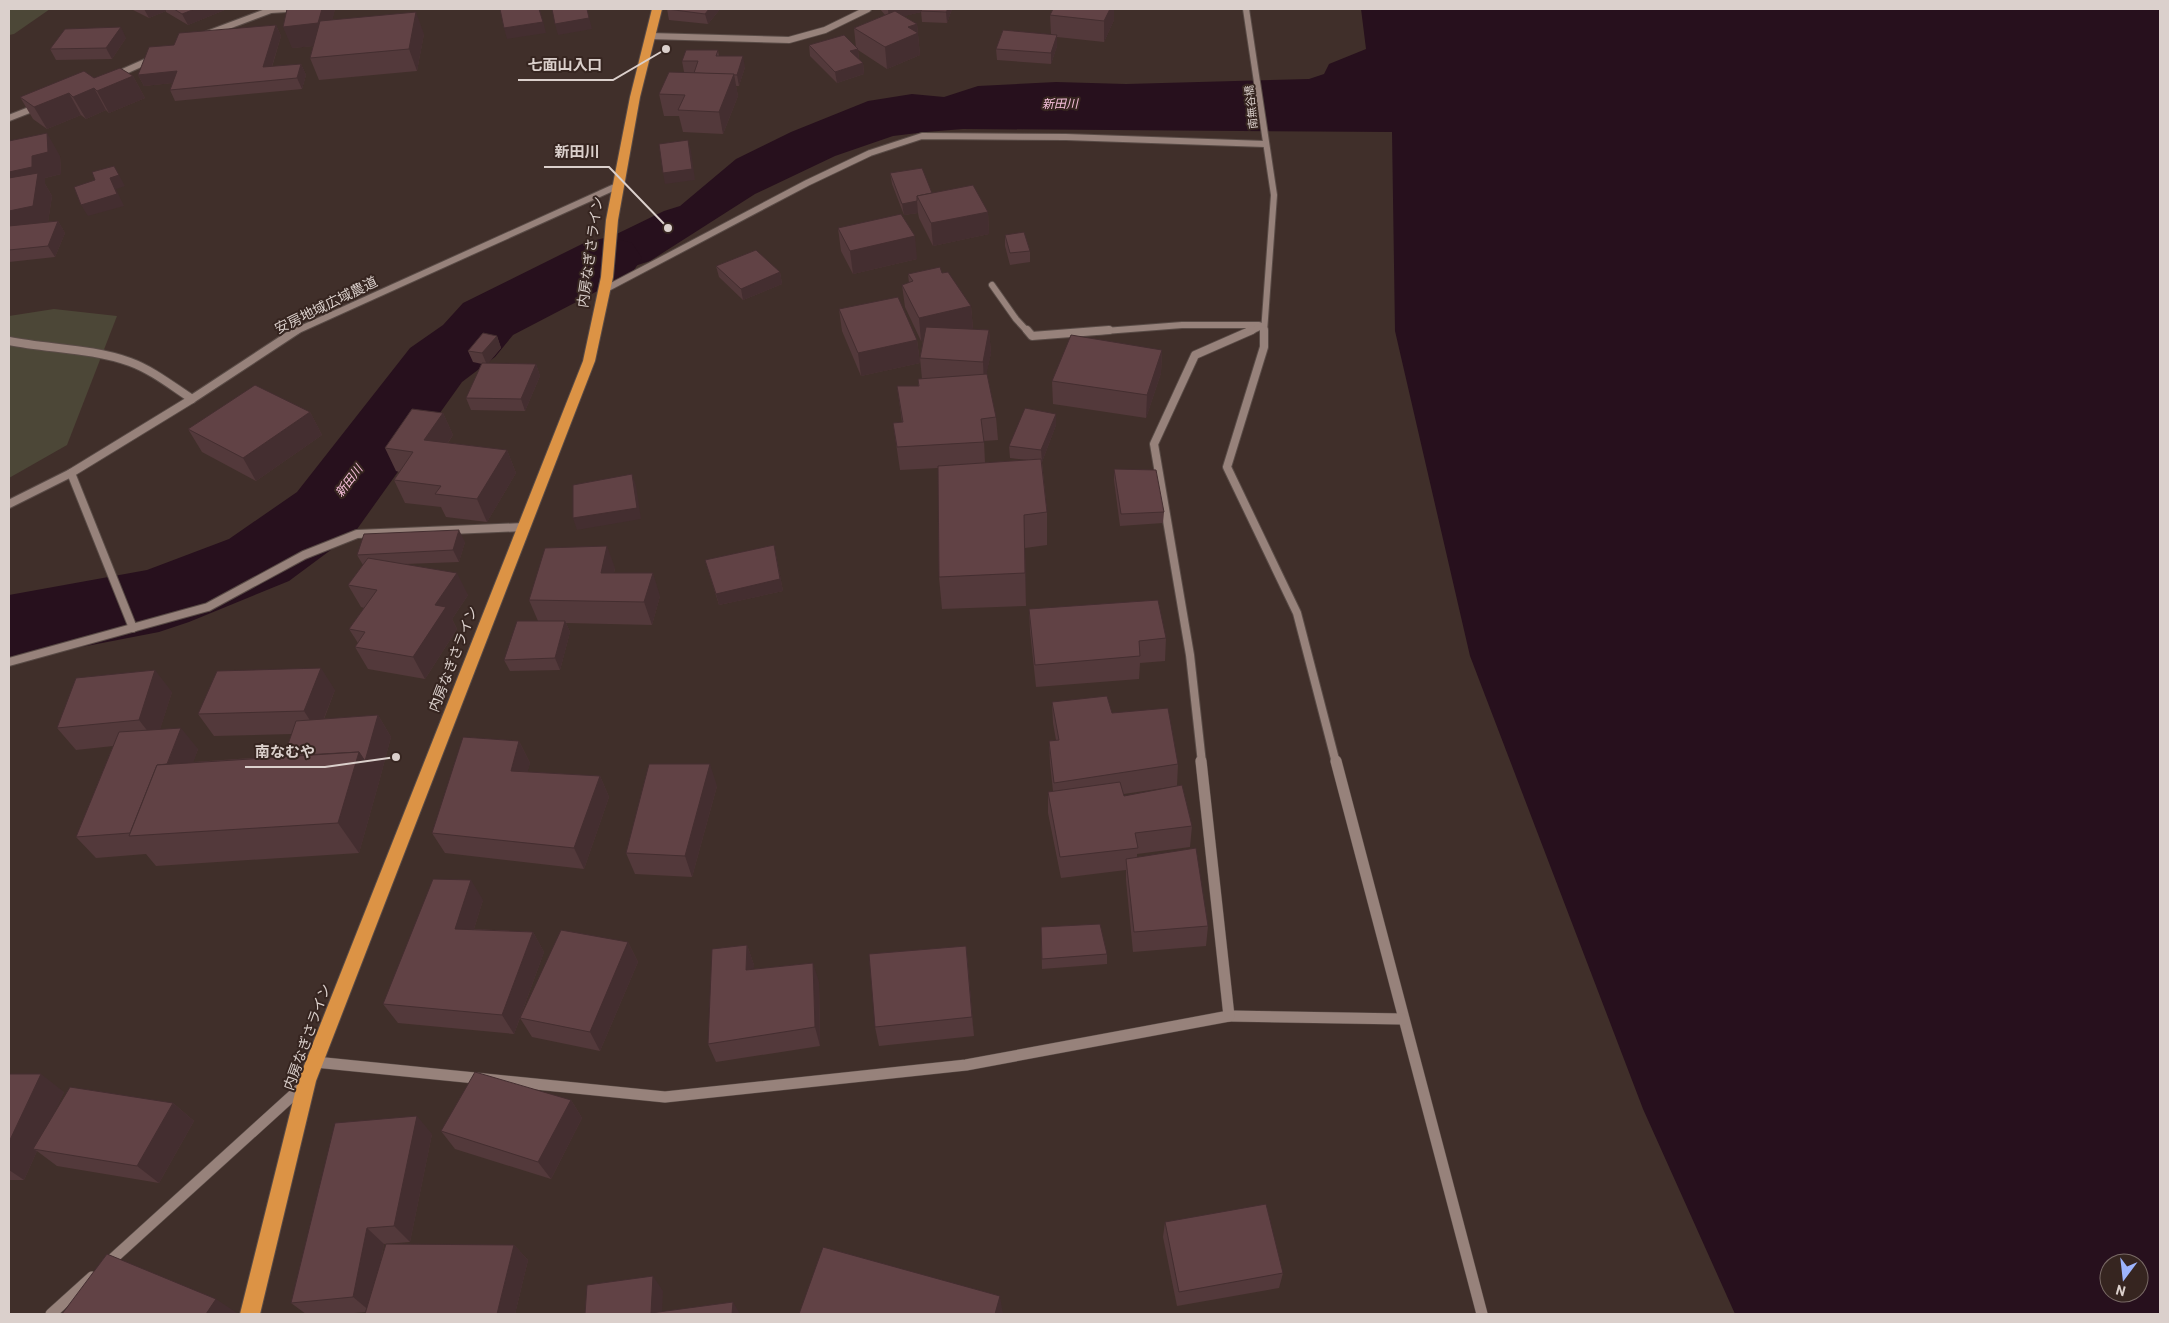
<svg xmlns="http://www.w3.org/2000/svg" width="2169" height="1323" font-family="Barlow,'Noto Sans JP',sans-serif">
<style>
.green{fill:#4c4737}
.water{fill:#27101d;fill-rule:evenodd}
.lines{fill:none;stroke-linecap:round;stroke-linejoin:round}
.river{fill:#27101d;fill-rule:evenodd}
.minor-far2-casing{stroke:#594b46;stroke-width:8}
.minor-far1-casing{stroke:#594b46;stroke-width:10}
.minor-casing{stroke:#594b46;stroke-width:12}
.highway-casing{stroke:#594b46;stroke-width:2}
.minor-far2{stroke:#97827b;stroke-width:6}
.minor-far1{stroke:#97827b;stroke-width:8}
.minor{stroke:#97827b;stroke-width:11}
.highway{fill:#dc9345;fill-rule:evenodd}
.wall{fill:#53393b}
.shaded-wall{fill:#442e30}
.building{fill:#614245;stroke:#442e30}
.labels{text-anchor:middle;stroke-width:4;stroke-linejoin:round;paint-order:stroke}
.far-street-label{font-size:11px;fill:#dbd0cc;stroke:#362520}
.far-water-label{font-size:12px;font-style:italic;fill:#f8c0dc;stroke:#362520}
.street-label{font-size:14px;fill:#dbd0cc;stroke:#362520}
.leader{fill:none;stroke:#dbd0cc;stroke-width:2}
.callout-dot{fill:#dbd0cc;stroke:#362520;stroke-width:2}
.callout-label{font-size:15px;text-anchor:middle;font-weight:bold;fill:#dbd0cc;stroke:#362520;stroke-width:4;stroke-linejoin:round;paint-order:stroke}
</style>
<rect width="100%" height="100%" fill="#402f2a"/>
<g class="green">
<polygon points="9,9 50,9 14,34 9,35"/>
<polygon points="54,309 117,316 67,445 9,478 9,316"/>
</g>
<path class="water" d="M1361 9H2160V1314H1735L1643 1109 1470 656 1395 331 1392 132 963 129 926 132 893 136 835 156 755 194 650 261 571 287 504 316 490 308 561 261 664 211 680 206 736 159 791 132 868 101 912 94 944 97 978 86 1056 82 1126 84 1309 79 1324 74 1329 64 1366 49ZM2109 1263H2139V1293H2109Z"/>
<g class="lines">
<polygon class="river" points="608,237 632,243 642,258 632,273 513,335 495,357 462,382 355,532 289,581 189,622 159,632 9,661 9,595 147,570 229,539 297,492 410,348 443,325 463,303 584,243"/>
<g class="minor-far2-casing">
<g id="minor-far2">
<polyline points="1246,9 1274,195 1264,332"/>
<polyline points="207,34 271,10 287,9"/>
<polyline points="650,36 789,40 825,30 868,9"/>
<polyline points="116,75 152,59"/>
<polyline points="9,118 37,107"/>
<polyline points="992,285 1016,319 1028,332"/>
<polyline points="604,290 807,183 870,153 922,136 1066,137 1265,144"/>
<polyline points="294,332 617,186"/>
<polyline points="1092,332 1182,325 1259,325"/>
<polyline points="1249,332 1264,325"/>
</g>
</g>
<g class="minor-far1-casing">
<g id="minor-far1">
<polyline points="1027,330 1032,336 1109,330"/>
<polyline points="1264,330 1264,347 1227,467 1297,613 1336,763"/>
<path d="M9 341C49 349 91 348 130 362 152 370 172 386 192 399"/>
<polyline points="71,473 133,628"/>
<polyline points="9,504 71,473 192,399 297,330"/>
<polyline points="9,662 208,607 304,555 357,534 524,527"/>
<polyline points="1202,763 1190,655 1154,444 1195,355 1252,330"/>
</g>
</g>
<g class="minor-casing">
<g id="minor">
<polyline points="1336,761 1482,1314"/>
<polyline points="1229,1016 1403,1019"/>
<polyline points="315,1062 665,1097 966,1065 1229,1016 1201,761"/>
<polyline points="107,1264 303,1086"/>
<polyline points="51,1314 92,1277"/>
</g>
</g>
<g class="highway-casing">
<polygon id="highway" points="652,9 662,9 640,97 618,220 613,277 595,361 316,1081 260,1314 240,1314 298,1081 583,361 601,277 606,220 630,97"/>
</g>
<use href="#minor-far2" class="minor-far2"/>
<use href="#minor-far1" class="minor-far1"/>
<use href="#minor" class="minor"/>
<use href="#highway" class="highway"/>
</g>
<g class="wall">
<polygon points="131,9 227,9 188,25 166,12 166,11 149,18"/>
<polygon points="287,9 335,9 332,20 424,34 417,71 319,80 310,58 313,46 292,48"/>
<polygon points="667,9 720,9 708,24 669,20"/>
<polygon points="880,9 920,9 921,12 904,16 917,24 920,55 887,69 858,50 859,59 863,63 864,74 837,83 810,56 809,45 856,48 854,28 885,15"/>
<polygon points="952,9 947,23 922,22 921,11"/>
<polygon points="1050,15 1114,20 1104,42 1057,37 1057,46 1051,64 997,60 996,49 1051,34"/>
<polygon points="276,25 281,36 272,67 301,64 306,75 302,89 175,101 170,90 172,83 144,86 138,75 174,45"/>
<polygon points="126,38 112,59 56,60 50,49"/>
<polygon points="718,50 719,56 745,67 739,86 736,86 738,96 723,134 683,132 679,116 664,116 659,94 684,72 682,61"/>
<polygon points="133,76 145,98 109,113 106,110 86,119 81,115 47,129 33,119 20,97 94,78"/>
<polygon points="9,141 60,156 61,174 45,178 45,184 52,196 48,222 58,221 65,233 55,257 9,262"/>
<polygon points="890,173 932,193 988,212 989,234 933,246 919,218 918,213 904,215 892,184"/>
<polygon points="838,228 917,259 853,274 841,251"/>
<polygon points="1005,235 1030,251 1030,262 1010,265 1005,246"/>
<polygon points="716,266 780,272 782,284 743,300 719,277"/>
<polygon points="942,273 971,306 973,329 989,330 991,353 986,374 996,417 998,440 984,441 985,463 1028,460 1010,458 1009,446 1056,414 1056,425 1042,462 1047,512 1047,545 1025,548 1026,606 942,609 939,577 938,468 900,470 893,423 902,422 897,386 918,386 918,379 922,379 920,358 923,340 921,341 905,307 902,285 909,283 908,274"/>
<polygon points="839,309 917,340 920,363 861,376 842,331"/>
<polygon points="497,336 501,348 488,363 536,364 540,376 525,411 471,410 466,398 482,364 473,362 468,351"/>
<polygon points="1162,350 1161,373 1146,418 1053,404 1052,381"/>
<polygon points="310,412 322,435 256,481 202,452 188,429"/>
<polygon points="443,413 453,435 448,443 507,450 516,473 487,522 446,517 441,507 405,503 394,480 399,472 396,471 385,448"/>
<polygon points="1114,469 1164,512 1163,523 1120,526 1114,480"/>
<polygon points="465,542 459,562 405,564 468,595 452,619 457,629 425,679 368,669 355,647 358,643 349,629 364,608 361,607 348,585 363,565 357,555"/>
<polygon points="774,545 783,591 719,605 705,560"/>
<polygon points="615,568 614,573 660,596 652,625 566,623 570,632 560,670 510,671 504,660 538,621 529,600"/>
<polygon points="1029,609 1166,638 1165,661 1140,663 1139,679 1036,687 1030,631"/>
<polygon points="335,690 324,719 378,715 391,737 379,782 359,853 156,866 146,854 96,858 76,837 113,746 76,750 57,728 172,692 160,729 198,749 193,762 284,756 292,734 214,736 198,714"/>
<polygon points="1052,702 1112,713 1178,764 1177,786 1124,794 1124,796 1192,826 1190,847 1137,854 1137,857 1208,926 1206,946 1133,952 1126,880 1126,870 1061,878 1048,813 1048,792 1053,791 1050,763 1049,741 1056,740 1053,723"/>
<polygon points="519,741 530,763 527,772 600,776 609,797 584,869 445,853 432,833"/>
<polygon points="717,786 692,877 635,874 626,853"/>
<polygon points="483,900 474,929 533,932 544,952 520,1018 628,942 638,962 600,1051 532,1037 520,1018 514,1034 398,1023 383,1004"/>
<polygon points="1041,927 1107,954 1107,964 1042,969"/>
<polygon points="747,945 754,965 753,969 819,982 820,1046 716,1062 708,1044"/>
<polygon points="966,946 968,966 974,1036 879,1046 875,1027"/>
<polygon points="9,1074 64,1092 54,1113 173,1103 194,1121 159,1183 57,1166 37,1151 24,1180 9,1180"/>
<polygon points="571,1100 582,1118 551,1179 455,1149 441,1131"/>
<polygon points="432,1134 410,1242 384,1244 381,1262 514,1245 528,1260 515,1314 365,1314 366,1312 343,1314 306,1314 291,1303"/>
<polygon points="1165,1222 1283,1273 1279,1288 1177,1306 1163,1237"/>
</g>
<g class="shaded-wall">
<polygon points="144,9 165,9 166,11 149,18"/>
<polygon points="195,9 227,9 188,25 182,14"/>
<polygon points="322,9 335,9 327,45 292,48 283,27"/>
<polygon points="540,9 546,33 507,39 504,28"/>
<polygon points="587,9 592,29 558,35 555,24"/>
<polygon points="709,9 720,9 708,24 705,14"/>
<polygon points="888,9 920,9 921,12 889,20"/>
<polygon points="948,9 952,9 947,23 946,12"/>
<polygon points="1110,9 1114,9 1114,20 1104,42 1104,21"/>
<polygon points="416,12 424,34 417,71 409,49"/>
<polygon points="917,24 920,55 887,69 885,47 908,27"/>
<polygon points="276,25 281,36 268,79 263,67"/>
<polygon points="121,27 126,38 112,59 106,48"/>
<polygon points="1057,35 1057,46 1051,64 1051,53"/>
<polygon points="858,49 859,60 850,51"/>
<polygon points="743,56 745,67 739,86 737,75"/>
<polygon points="863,63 864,74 837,83 835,72"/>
<polygon points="301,64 306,75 302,89 297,78"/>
<polygon points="177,71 183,82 144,86 138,75"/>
<polygon points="734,74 738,96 723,134 719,112"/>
<polygon points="133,76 145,98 109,113 97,91"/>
<polygon points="94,88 106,110 86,119 73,97"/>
<polygon points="69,93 81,115 47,129 34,107"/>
<polygon points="47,133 60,156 61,174 45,178 45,184 52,196 47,229 9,236 9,172 32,156"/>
<polygon points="688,140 691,151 695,180 665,184 663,173"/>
<polygon points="114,166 125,186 116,189 124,206 88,216 81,205 110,178"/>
<polygon points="917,201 918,213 904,215 902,204"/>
<polygon points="988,212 989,234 933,246 931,223"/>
<polygon points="58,221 65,233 55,257 48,246"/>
<polygon points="915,236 917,259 853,274 850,251"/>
<polygon points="780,272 782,284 743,300 741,289"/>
<polygon points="971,306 973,329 921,341 919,318"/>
<polygon points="989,330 991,353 984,385 983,362"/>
<polygon points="497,336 501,348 487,365 482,353"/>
<polygon points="917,340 920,363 861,376 858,353"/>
<polygon points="1162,350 1161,373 1146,418 1147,395"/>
<polygon points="536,364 540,376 525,411 521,399"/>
<polygon points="310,412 322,435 256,481 243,458"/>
<polygon points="443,413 453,435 434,463 424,440"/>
<polygon points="1056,414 1056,425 1042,462 1041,450"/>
<polygon points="507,450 516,473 487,522 477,499"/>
<polygon points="632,474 636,486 641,519 577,530 573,518"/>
<polygon points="1024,515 1025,548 1026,606 1025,573"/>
<polygon points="459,530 465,542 459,562 453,550"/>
<polygon points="774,545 783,591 719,605 716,594"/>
<polygon points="607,546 615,568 609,595 601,573"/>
<polygon points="457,573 468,595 452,619 457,629 425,679 413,657 435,605"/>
<polygon points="653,573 660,596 652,625 644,602"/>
<polygon points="565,621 570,632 560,670 555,658"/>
<polygon points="321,668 335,690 318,733 304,711"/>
<polygon points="155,670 172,692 156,742 139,720"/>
<polygon points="378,715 391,737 379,782 359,853 338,823 359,752"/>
<polygon points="181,728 198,749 168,833 142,832"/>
<polygon points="519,741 530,763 522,792 511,771"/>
<polygon points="710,764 717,786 692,877 685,856"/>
<polygon points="600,776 609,797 584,869 574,848"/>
<polygon points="471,880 483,900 468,948 455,929"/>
<polygon points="533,932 544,952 514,1034 502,1015"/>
<polygon points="628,942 638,962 600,1051 590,1032"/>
<polygon points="747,945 754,965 753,989 746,970"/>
<polygon points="966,946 968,966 974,1036 972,1017"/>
<polygon points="813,963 819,982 820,1046 815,1027"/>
<polygon points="41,1074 64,1092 38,1149 33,1149 37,1151 24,1180 9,1170 9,1142"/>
<polygon points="571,1100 582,1118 551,1179 538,1162"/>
<polygon points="173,1103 194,1121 159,1183 137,1166"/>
<polygon points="417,1116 432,1134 410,1242 394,1226"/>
<polygon points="367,1228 384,1244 371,1312 353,1297"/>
<polygon points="514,1245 528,1260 515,1314 497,1314"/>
<polygon points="653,1276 663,1291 662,1314 651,1313"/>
<polygon points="1000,1296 1003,1314 995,1314"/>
<polygon points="216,1299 237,1313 237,1314 206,1314"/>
<polygon points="733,1302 740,1314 732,1314"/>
</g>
<g class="building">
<polygon points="174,9 195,9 182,14"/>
<polygon points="287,9 322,9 318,23 283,27"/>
<polygon points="500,9 539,9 543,22 504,28"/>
<polygon points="552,9 587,9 589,18 555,24"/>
<polygon points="667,9 709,9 705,14"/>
<polygon points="922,9 948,9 946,12 921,11"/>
<polygon points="1053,9 1110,9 1104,21 1050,15"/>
<polygon points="895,11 917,24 908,27 918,33 885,47 854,28"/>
<polygon points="416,12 409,49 310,58 320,21"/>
<polygon points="276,25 263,67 301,64 297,78 170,90 177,71 138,75 149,47 174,45 179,33"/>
<polygon points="121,27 106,48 50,49 65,29"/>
<polygon points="1003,30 1057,35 1051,53 996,49"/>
<polygon points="844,35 858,49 850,51 863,63 835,72 809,45"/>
<polygon points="686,50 718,50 716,56 743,56 737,75 694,73 698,61 682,61"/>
<polygon points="120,68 133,76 97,91 94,88 73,97 69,93 34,107 20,97 84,71 94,78"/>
<polygon points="669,72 734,74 719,112 678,110 685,95 659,94"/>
<polygon points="47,133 48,152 32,156 32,167 9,172 9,141"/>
<polygon points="688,140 692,169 663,173 659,144"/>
<polygon points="114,166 119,175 110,178 117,194 81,205 74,187 95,180 92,172"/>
<polygon points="922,168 932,193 917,196 917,201 902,204 890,173"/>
<polygon points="38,173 33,206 9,211 9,178"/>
<polygon points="973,185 988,212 931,223 917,196"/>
<polygon points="901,214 915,236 850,251 838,228"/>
<polygon points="58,221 48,246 9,250 9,226"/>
<polygon points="1024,232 1030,251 1010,253 1005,235"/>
<polygon points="756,250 780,272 741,289 716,266"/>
<polygon points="940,267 942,273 948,272 971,306 919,318 902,285 913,281 908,274"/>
<polygon points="898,297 917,340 858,353 839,309"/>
<polygon points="926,327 989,330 983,362 920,358"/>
<polygon points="483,333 497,336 482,353 468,351"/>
<polygon points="1071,335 1162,350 1147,395 1052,381"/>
<polygon points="482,363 536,364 521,399 466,398"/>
<polygon points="987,374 996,417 981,419 984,442 897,447 893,423 903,422 897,386 919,386 918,379"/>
<polygon points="255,385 310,412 243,458 188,429"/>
<polygon points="1025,408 1056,414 1041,450 1009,446"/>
<polygon points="412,409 443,413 424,440 507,450 477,499 435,494 441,486 394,480 413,452 385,448"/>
<polygon points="1041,459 1047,512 1024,515 1025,573 939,577 938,466"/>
<polygon points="1114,469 1156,470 1164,512 1121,514"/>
<polygon points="632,474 637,508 573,518 573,485"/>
<polygon points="459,530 453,550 357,555 364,534"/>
<polygon points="774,545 780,579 716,594 705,560"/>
<polygon points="607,546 601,573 653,573 644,602 529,600 545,548"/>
<polygon points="368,558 457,573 435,605 446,607 413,657 355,647 365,632 349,629 377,590 348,585"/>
<polygon points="1158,600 1166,638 1139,641 1140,656 1035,665 1029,609"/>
<polygon points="517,621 565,621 555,658 504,660"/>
<polygon points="321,668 304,711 198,714 217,671"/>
<polygon points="155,670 139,720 57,728 76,678"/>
<polygon points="1107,696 1112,713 1168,708 1178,764 1054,783 1049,741 1059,740 1052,702"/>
<polygon points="378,715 365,761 359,752 284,756 296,721"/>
<polygon points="181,728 167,764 157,765 130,833 76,837 119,732"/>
<polygon points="463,737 519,741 511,771 600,776 574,848 432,833"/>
<polygon points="359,752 338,823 129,836 157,765"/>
<polygon points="649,764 710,764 685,856 626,853"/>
<polygon points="1120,782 1124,796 1182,785 1192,826 1135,833 1138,848 1060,857 1048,792"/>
<polygon points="1196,848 1208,926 1134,932 1126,859"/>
<polygon points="433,879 471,880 455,929 533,932 502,1015 383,1004"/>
<polygon points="1100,924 1107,954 1042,959 1041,927"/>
<polygon points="561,930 628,942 590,1032 520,1018"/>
<polygon points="747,945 746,970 813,963 815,1027 708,1044 712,949"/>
<polygon points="966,946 972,1017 875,1027 869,954"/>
<polygon points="475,1072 571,1100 538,1162 441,1131"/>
<polygon points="9,1074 41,1074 9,1142"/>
<polygon points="70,1087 173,1103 137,1166 33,1149"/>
<polygon points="417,1116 394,1226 367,1228 353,1297 291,1303 335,1123"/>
<polygon points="1266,1204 1283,1273 1179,1292 1165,1222"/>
<polygon points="386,1244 514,1245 497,1314 365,1314"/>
<polygon points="823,1247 1000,1296 995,1314 799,1314"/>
<polygon points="107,1254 216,1299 206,1314 62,1314"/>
<polygon points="653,1276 651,1313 733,1302 732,1314 585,1314 587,1285"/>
</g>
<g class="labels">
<g class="far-street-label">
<text transform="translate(1251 107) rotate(-96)" y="4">南無谷橋</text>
</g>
<g class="far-water-label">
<text transform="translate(1060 104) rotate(-1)" y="4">新田川</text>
<text transform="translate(349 481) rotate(-53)" y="4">新田川</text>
</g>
<g class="street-label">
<text transform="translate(590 252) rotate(-82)" y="5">内房なぎさライン</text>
<text transform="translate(326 305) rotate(-26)" y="5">安房地域広域農道</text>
<text transform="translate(453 659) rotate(-69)" y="5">内房なぎさライン</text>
<text transform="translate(307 1037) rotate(-70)" y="5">内房なぎさライン</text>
</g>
</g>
<path class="leader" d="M666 49L613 80H518M668 228L609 167H544M396 757L325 767H245"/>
<g class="callout-dot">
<circle cx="666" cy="49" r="5"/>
<circle cx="668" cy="228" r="5"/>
<circle cx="396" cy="757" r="5"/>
</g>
<g class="callout-label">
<text x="565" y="70">七面山入口</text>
<text x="577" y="157">新田川</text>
<text x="285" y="757">南なむや</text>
</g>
<rect width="2169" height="1323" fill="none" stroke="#dbd0cc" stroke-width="20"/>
<g transform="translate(2124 1278) rotate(195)"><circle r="24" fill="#362520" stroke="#786965"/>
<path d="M0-4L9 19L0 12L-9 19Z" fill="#9db4fd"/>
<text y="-8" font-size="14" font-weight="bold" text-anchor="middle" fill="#dbd0cc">N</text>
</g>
</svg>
